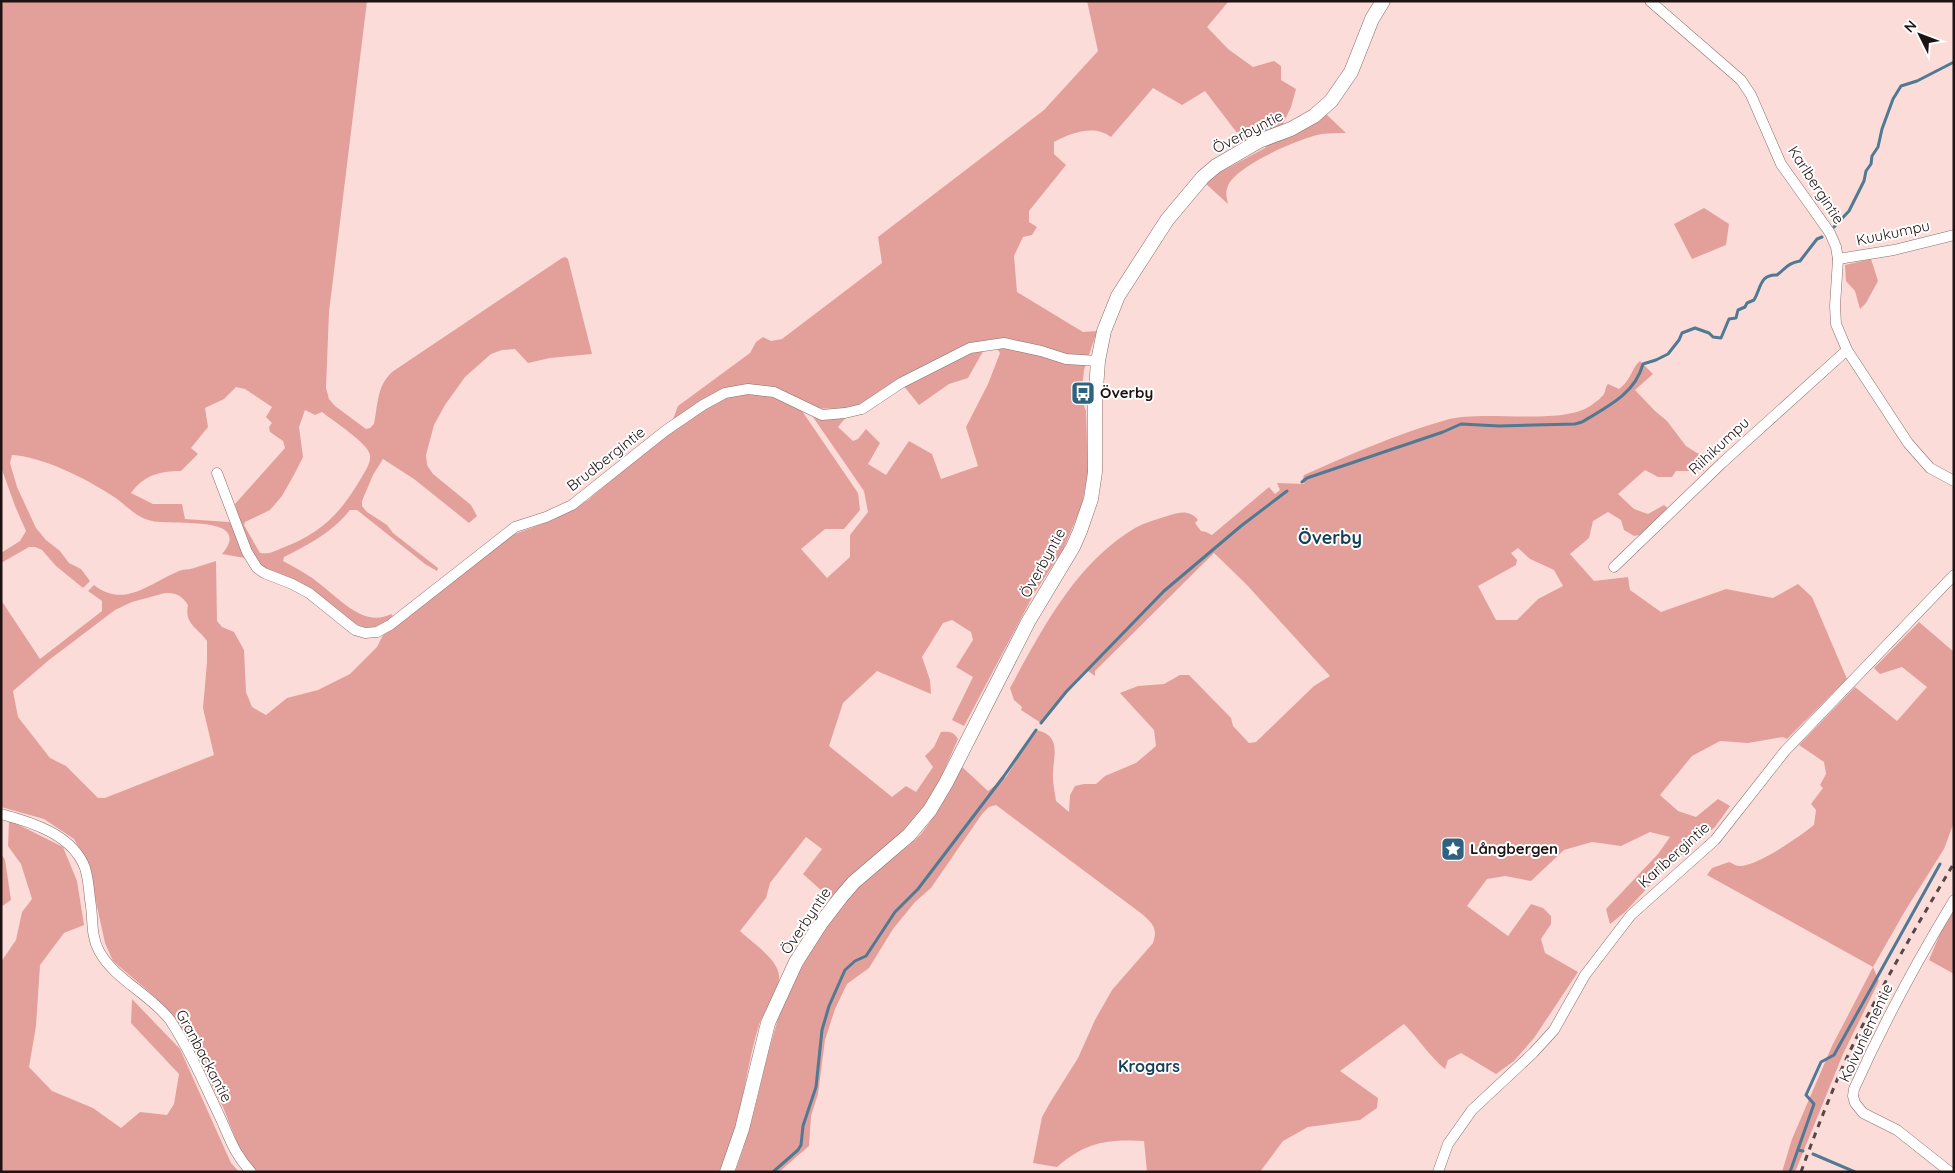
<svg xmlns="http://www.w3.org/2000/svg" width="1955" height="1173" font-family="Quicksand,sans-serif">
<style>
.green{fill:#e3a09a;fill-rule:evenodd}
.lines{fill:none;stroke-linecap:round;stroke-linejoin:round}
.stream{stroke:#507994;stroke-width:3}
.street-casing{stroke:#8a6e6b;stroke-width:11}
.secondary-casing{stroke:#8a6e6b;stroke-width:15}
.street{stroke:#fff;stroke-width:10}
.secondary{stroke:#fff;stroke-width:14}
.rail{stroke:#574746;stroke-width:3;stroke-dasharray:6 6;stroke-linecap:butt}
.labels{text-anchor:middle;stroke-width:4;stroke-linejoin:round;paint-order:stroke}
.street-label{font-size:15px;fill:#1e1312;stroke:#fff}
.poi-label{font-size:15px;font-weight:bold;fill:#1e1312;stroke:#fff;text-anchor:start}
.neighbourhood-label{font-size:16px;font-weight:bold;fill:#163f56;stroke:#fff}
.quarter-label{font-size:18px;font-weight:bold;fill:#163f56;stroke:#fff}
</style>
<rect width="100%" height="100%" fill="#fcdcd9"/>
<g class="green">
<path d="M1 1H367L329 312 326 388 329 399 335 406 366 429 370 428 374 424C378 404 377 386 392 372L562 258 565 257 568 259 592 354 550 358 528 363 515 349 502 350 491 354 465 377 445 405 434 425 426 455 427 465 433 474 471 505 477 516 469 523 414 479 383 459 373 475 362 501V506L367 512 387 525 393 533 438 568 437 571 425 564 357 510H350C334 531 308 545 284 557L283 561C296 568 309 575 320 584 340 599 364 628 391 614L393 616C379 628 374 632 356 624L256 562 241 526 235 504 285 448 283 441 270 432 269 427 272 423 266 417 272 407 245 389 236 387 224 399 205 408 208 427 191 448 198 454 181 471C160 471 144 475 131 493L153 504H182L185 519 229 522 233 525 245 558 222 554C255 514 171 526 152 521 134 517 126 504 111 495 85 478 43 457 12 455L10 463 17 487 36 528 46 540 60 551 69 563 81 569 90 581 83 588 56 566 42 550 35 547H29L1 563V553L20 541 26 531 15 506 1 467ZM305 410 315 415 322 412C333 421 368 443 370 455 371 464 364 473 360 480 340 514 320 534 282 548 273 552 270 554 260 553L244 525 245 522 270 510 282 496 295 473 303 457 299 427Z"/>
<path d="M1087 1H1229L1207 27 1228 49 1253 67 1274 61 1281 66V80L1296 89 1291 107 1282 126 1244 142 1205 91 1182 105 1153 88 1111 137C1094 124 1071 133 1054 142V154L1066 165 1029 211V222L1037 227 1032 235 1023 237 1014 256 1017 292 1083 332 1097 331 1084 370 1081 398 1086 411 1088 473 1082 505 1063 550 1035 592 964 726 952 720 973 677 956 667 973 640 971 632 952 620 943 623 922 657 930 680 931 694 877 671 843 703 829 746 892 797 906 786 916 792 933 767 925 756 934 747 941 732C949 731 954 732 958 739L936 789 916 818 831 899 803 874 822 849 806 837 770 883 766 898 740 931C752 943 782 961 779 980 778 990 763 1013 759 1025 744 1073 742 1127 719 1172H256L244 1160 223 1107 187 1037 155 997 113 961 105 943 88 865 74 839 44 819 1 807V600L40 659 102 611V601L88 591 94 585C124 609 150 583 179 571 183 569 189 570 194 568 201 566 209 563 216 561L217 621 222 627 234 632 244 650 246 692 252 707 266 715 287 698 318 690 350 674 377 647 383 635 512 535 553 520 588 500 633 461 667 435 678 406 750 353 756 342 763 337 771 341 782 339 882 263 878 237 1044 110 1098 51ZM990 339 1000 353 988 384 966 427 978 466 941 479 932 454 909 441 886 475 868 464 880 443 866 429 858 439 853 441 838 427 847 416 820 419 813 417 864 491 868 512 850 535V557L827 578 801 549 825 529H844L860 510 858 493 800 408 845 409 861 405 899 380 919 405 949 384 968 378ZM165 593C177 593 181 595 188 605 184 624 197 627 207 641V662L203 708 214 755 105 798H98L66 766 50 758 18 717 13 691 49 660 115 610 132 602Z"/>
<path d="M1326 114 1346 133C1338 133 1330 133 1322 134 1300 138 1243 163 1230 182 1225 190 1226 196 1228 204L1205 183 1213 176 1265 148 1269 142 1309 127Z"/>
<polygon points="1704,208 1729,224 1726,245 1692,259 1674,224"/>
<polygon points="1871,259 1878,281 1866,303 1860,309 1855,291 1846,281 1845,265"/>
<path d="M1640 361 1653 374 1635 390 1655 411 1667 421 1686 446 1697 453 1705 454 1704 471H1676L1672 477H1658L1645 470 1618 494 1634 509 1648 514 1664 505 1669 509 1644 534 1634 536 1624 530 1621 520 1608 512 1593 521 1589 538 1570 554 1594 581 1628 577 1630 590 1661 612 1726 589 1773 598 1798 584 1812 597 1847 679 1787 739 1783 737 1748 743 1720 741 1692 756 1660 795 1678 811 1696 817 1718 799 1730 806 1715 827 1665 869 1625 912 1610 924 1606 909 1658 854 1670 837 1650 832 1621 846 1592 842 1564 850 1531 881 1505 876 1487 879 1467 906 1508 936 1531 904 1543 908 1551 916V924L1541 939 1545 953 1578 972 1534 1038 1514 1061 1496 1074 1461 1053 1448 1060 1445 1069C1429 1056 1419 1039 1404 1024L1340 1071 1378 1098 1377 1108 1360 1120 1308 1127 1283 1141 1260 1172H1147L1144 1141C1107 1139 1086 1142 1057 1167L1033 1163 1042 1117 1051 1101 1078 1058 1095 1020 1112 990 1153 943C1158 928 1153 924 1142 914L996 805 989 807 982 814 931 888 915 902 893 929 869 968 847 984 835 1009 825 1040 818 1094 811 1116 809 1146 779 1172H735C755 1121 762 1070 778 1019 788 989 806 959 823 932 834 913 848 893 865 879 883 864 905 851 921 834 938 813 949 789 960 765L988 791 1006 777 1036 730C1064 736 1052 758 1053 777 1053 785 1055 793 1056 801L1069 812 1070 795 1075 786 1084 784H1096L1105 776 1136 763 1156 746 1154 730 1120 693 1138 686 1164 684 1180 675H1189L1231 718 1233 726 1249 743 1256 742 1314 686 1330 676 1247 585 1214 553 1095 671V676L1088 671 1084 672 1066 692 1041 723 1021 710 1022 707 1014 700 1010 688C1042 629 1076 563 1135 528 1144 523 1155 520 1164 517 1176 513 1189 508 1198 520L1195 523 1201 531 1206 532 1212 535 1269 487 1275 494 1280 490 1277 483 1305 484 1302 482 1304 475C1351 454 1397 434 1446 420 1484 409 1564 427 1593 404 1596 402 1602 397 1604 394 1606 390 1605 387 1608 384L1619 389C1632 379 1631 369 1640 361ZM1518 548 1530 559 1554 570 1563 586 1538 599 1517 620H1496L1478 586 1516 565 1517 560 1511 553Z"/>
<path d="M1919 622 1954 652V822L1944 849 1905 911 1873 967 1879 981 1843 1054 1795 1172H1782L1792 1139 1832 1046 1873 967 1707 875 1712 868 1729 862C1732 863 1736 866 1739 866 1757 867 1800 836 1814 825L1816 810 1811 804 1823 788 1820 785 1826 774 1824 762 1799 745 1855 687 1897 721 1927 687 1902 667 1880 674 1874 668Z"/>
<polygon points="9,820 63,847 77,881 84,925 64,933 40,965 36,1026 29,1067 52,1091 93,1108 121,1128 140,1112 167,1115 174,1104 179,1074 131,1023 132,999 180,1049 231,1163 239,1172 1,1172 1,962 16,940 22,912 32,899 21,864 8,846"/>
<polygon points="1,853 5,860 11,900 1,907"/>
<polygon points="1954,910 1954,974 1929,960 1942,929"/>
</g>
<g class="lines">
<g class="stream">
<polyline points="1834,227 1849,211 1864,181 1866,171 1871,164 1872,156 1878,147 1882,129 1893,99 1901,86 1917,81 1954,62"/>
<path d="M1302 482 1307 478 1443 432 1461 424 1499 426 1575 424 1582 422C1607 407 1635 394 1643 364L1656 360 1668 354 1679 340 1682 333 1695 328 1709 333 1713 337 1721 338 1729 319 1736 318 1738 310 1745 307 1747 303 1754 300C1761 288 1760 274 1777 275 1786 268 1788 263 1800 261L1817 239 1822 237"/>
<polyline points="1041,723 1066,692 1164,591 1241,526 1287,491"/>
<polyline points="1798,1150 1803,1151"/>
<polyline points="1813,1154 1855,1172"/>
<polyline points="773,1172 798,1150 801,1145 803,1126 816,1087 822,1030 829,1006 845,970 855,961 866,956 895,912 918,889 1004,776 1036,730"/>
<polyline points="1790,1172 1814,1104 1806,1095 1821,1062 1834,1055 1940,864"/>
</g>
<g class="street-casing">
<g id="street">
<polyline points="1650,1 1741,80 1751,95 1781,164 1830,233 1836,247 1838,259 1835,306 1836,324 1847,350 1908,443 1930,468 1954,481"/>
<polyline points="1838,259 1894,250 1954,235"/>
<polyline points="217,473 247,552 257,568 264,573 292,584 309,593 355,630 365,633 377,632 390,625 515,527 546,517 572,505 665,431 703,405 725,393 748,389 774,392 822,415 845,413 862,409 901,383 970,348 1004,343 1041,351 1066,359 1098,361"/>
<polyline points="1614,567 1722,463 1847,350"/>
<path d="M1 814C32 822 73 835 85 868 89 880 89 894 91 906 93 921 91 936 99 951 115 980 150 994 170 1020 189 1049 204 1083 219 1115 230 1138 233 1152 251 1172"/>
<polyline points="1438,1172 1448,1144 1472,1110 1533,1053 1554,1030 1585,975 1631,915 1715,840 1785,751 1954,575"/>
<path d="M1950 1172 1897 1130 1863 1113 1855 1103 1853 1096 1854 1089C1883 1024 1917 961 1954 900"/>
</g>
</g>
<g class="secondary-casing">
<polyline id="secondary" points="727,1172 742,1129 768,1023 796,962 821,923 841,897 854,882 909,835 930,810 946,783 1028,622 1073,547 1080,531 1091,499 1095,472 1095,403 1098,361 1104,331 1118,296 1167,220 1203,177 1216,166 1259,141 1291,129 1314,116 1331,101 1351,72 1372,19 1383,1"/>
</g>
<use href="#street" class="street"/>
<use href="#secondary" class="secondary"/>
<path class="rail" d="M1801 1172C1814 1136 1828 1101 1843 1066 1875 996 1915 929 1954 863"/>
</g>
<defs>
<g id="bus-square" transform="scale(1.25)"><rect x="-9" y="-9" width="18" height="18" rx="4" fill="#2f627f" stroke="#fff"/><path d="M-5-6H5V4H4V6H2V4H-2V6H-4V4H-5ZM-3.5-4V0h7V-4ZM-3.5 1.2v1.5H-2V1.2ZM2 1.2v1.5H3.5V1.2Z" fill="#fff"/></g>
<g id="sight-square" transform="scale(1.25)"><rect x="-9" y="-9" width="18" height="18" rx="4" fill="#2f627f" stroke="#fff"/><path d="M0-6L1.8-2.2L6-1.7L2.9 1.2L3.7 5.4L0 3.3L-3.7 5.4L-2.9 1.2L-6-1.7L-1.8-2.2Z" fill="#fff"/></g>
</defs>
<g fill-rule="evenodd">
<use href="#bus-square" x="1083" y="393"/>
<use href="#sight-square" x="1453" y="849"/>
</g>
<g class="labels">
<g class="street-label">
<text transform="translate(1248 132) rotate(-27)" y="5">Överbyntie</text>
<text transform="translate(1816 185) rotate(57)" y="5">Karlbergintie</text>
<text transform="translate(1893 233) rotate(-12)" y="5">Kuukumpu</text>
<text transform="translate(1719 446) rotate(-43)" y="5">Riihikumpu</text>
<text transform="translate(606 459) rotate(-38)" y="5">Brudbergintie</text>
<text transform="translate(1043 563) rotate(-61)" y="5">Överbyntie</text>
<text transform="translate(1674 855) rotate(-42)" y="5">Karlbergintie</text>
<text transform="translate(806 921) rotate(-56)" y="5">Överbyntie</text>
<text transform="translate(1866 1033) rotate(-65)" y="5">Koivuniementie</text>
<text transform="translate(204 1056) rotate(62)" y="5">Granbackantie</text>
</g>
<g class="poi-label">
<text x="1100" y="398">Överby</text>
<text x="1470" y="854">Långbergen</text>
</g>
<g class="neighbourhood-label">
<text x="1149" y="1072">Krogars</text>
</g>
<g class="quarter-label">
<text x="1330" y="544">Överby</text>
</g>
</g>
<rect width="1955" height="1173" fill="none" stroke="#1e1312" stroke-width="5"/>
<g transform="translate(1920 35) rotate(312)" stroke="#ffffff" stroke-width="4" paint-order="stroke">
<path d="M0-4L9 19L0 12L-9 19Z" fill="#1e1312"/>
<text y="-8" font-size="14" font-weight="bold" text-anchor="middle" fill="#1e1312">N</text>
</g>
</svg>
